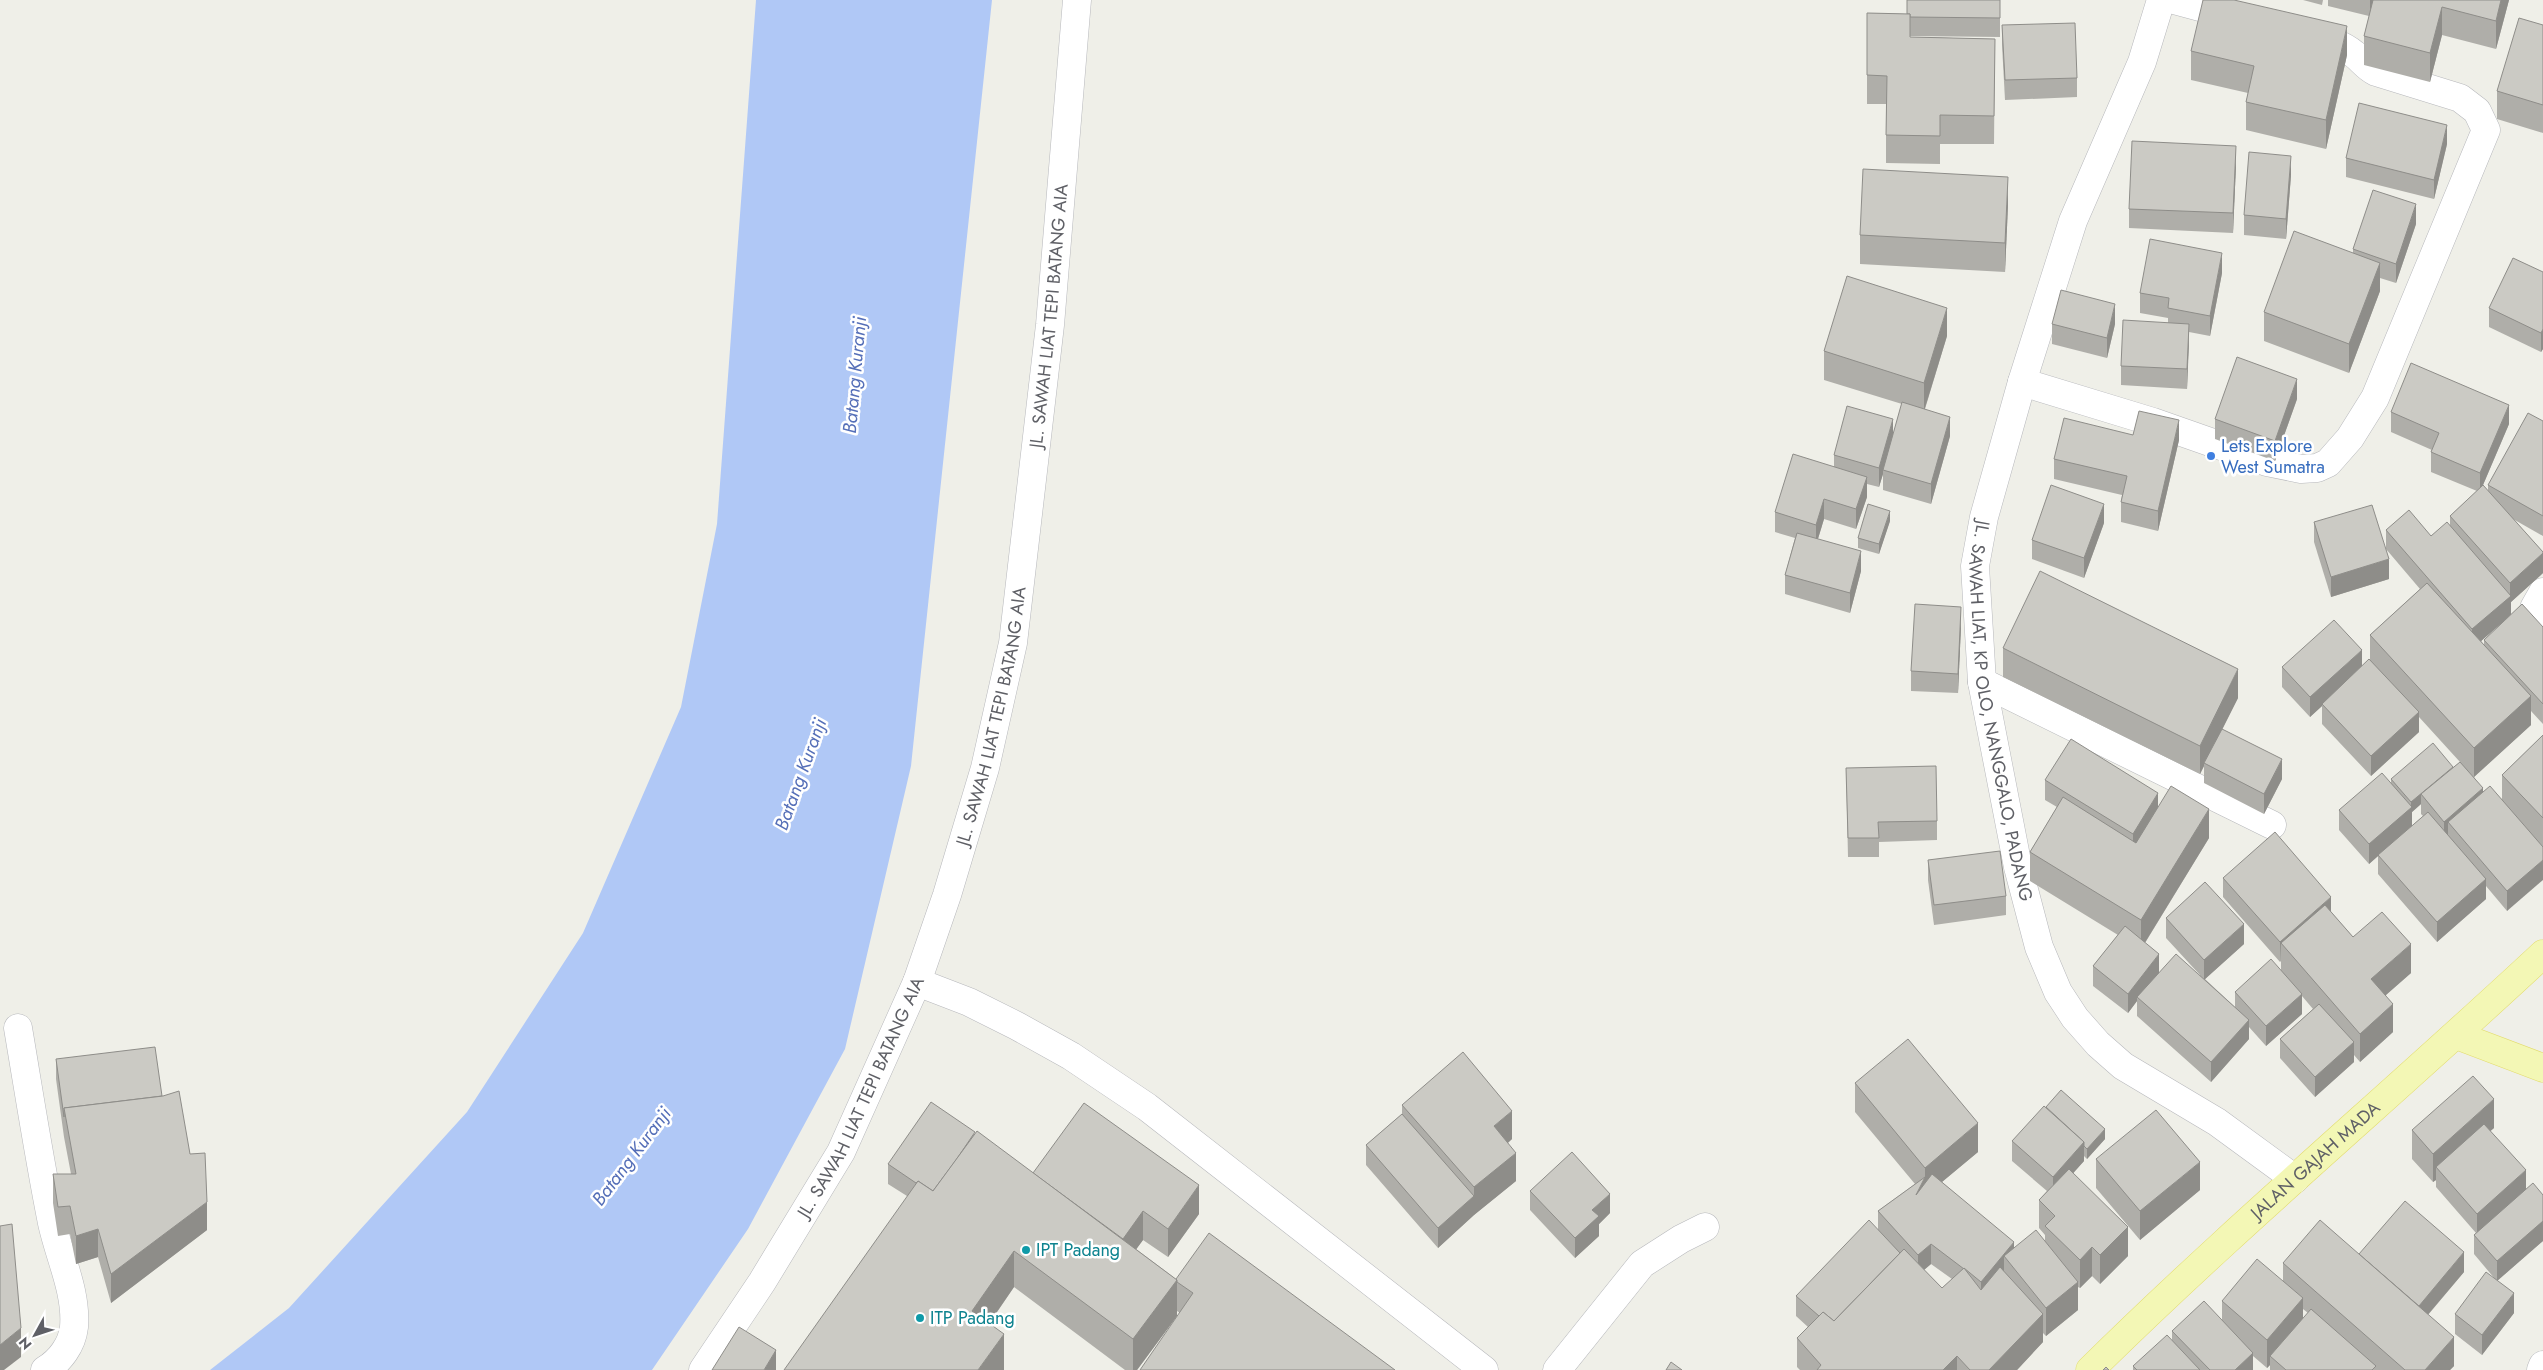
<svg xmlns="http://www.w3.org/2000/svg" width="2543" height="1370" font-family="Jost,sans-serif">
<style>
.water{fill:#b0c8f6}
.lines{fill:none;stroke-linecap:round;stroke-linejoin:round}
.minor-casing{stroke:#b7b8bc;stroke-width:29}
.major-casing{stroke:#e3dc6d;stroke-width:29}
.minor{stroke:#fff;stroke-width:28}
.major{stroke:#f3f7b5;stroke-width:28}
.wall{fill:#afaea9;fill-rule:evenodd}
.shaded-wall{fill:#8e8d89}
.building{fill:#cbcac4;stroke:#8e8d89}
.shop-dot{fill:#3f7fe0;stroke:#fff;stroke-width:2}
.culture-dot{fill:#0f9aa8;stroke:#fff;stroke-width:2}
.labels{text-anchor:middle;stroke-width:5;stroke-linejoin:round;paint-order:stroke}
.street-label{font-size:18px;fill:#5f6066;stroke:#fff}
.shop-label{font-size:18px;fill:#366cbe;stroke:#fff;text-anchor:start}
.culture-label{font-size:18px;fill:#0d838f;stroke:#fff;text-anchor:start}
.water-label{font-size:19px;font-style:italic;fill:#556fb8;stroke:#fff}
</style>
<rect width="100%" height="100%" fill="#efefe8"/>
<polygon class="water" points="756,0 992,0 911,766 845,1049 748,1229 652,1370 210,1370 289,1308 467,1112 583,933 681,707 717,524"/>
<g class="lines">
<g class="minor-casing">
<g id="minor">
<path id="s1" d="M2161 0 2142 62 2073 221 2022 382 1984 517 1975 566 1982 682 2018 867 2039 947 2058 992 2075 1018 2098 1044 2123 1066 2217 1122 2295 1179"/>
<polyline points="2174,0 2237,17"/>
<path d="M2022 382 2153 422 2267 462 2301 469 2317 468 2328 463 2350 438 2375 398 2486 130 2477 111 2460 98 2376 72C2366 67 2362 60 2354 54 2342 44 2327 40 2313 37"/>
<polyline points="2543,592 2534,608 2536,619 2543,627"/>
<polyline points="1982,682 2272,825"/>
<polyline points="917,982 969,1002 1017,1026 1071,1056 1147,1107 1484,1370"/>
<path d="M18 1028C29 1093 39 1158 52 1223 59 1256 77 1292 74 1327 72 1345 60 1361 45 1370"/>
<path id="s2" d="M703 1370 762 1282 841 1152 917 982 947 895 985 768 1013 643 1050 325 1077 0"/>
<polyline points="1557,1370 1642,1264 1681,1239 1705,1227"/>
<polyline points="2541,1370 2543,1365"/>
</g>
</g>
<g class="major-casing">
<g id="major">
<polyline points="2456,1035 2543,1068"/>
<path id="s3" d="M2090 1370C2236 1226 2393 1094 2543 954"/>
</g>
</g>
<use href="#minor" class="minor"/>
<use href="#major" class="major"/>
</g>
<g class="wall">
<polygon points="2000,0 2000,37 1910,36 1910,37 1995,39 1994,144 1940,144 1940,164 1886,163 1886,104 1867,104 1867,13 1907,14"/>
<polygon points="2303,0 2323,0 2322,5"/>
<polygon points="2328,0 2509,0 2496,49 2442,35 2430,82 2364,65 2364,36 2369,16 2328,6"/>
<polygon points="2002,25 2077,78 2077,97 2005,100 2002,45"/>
<polygon points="2543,25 2543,133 2497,119 2497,91"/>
<polygon points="2191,51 2347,55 2326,149 2246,130 2246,102 2248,93 2191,80"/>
<polygon points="2447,144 2434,199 2346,177 2346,158"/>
<polygon points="2236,165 2233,233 2129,228 2129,209"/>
<polygon points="2291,175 2286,239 2244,235 2244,215"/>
<polygon points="2008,205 2005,272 1860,264 1860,235"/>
<polygon points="2416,224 2396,283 2380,278 2380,291 2349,373 2264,341 2264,312 2353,253 2353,249"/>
<polygon points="2543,272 2543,349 2541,352 2489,327 2489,308"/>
<polygon points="2222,273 2210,336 2189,332 2187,389 2121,385 2121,366 2168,323 2168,318 2140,313 2140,293"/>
<polygon points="2052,324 2115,324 2107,358 2052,344"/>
<polygon points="1947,336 1925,409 1950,436 1931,504 1883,490 1883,474 1879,487 1867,484 1867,497 1856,529 1824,519 1818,539 1861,571 1850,613 1785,594 1785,575 1795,538 1775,532 1775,512 1834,467 1834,455 1893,435 1902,404 1824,380 1824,351"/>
<polygon points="2297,399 2275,461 2215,439 2215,419"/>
<path d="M2391 412 2509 424 2483 485 2488 491V485L2543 421V536L2513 519 2543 552V573L2511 602V615L2543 627V724L2531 711V725L2474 777 2483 792 2502 799V775L2543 735V847L2507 911 2486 886V899L2437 942 2378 874V856L2369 864 2339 830V810L2391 783V779L2453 768 2460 762 2419 717V732L2371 776 2322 724V706L2310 717 2282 687V667L2362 666 2370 660V635L2420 589 2386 549V530L2431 536 2450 525V516L2477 491 2431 472V452L2432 450 2391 432ZM2506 619 2484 640V645L2481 641ZM2421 804V814L2423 816 2412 826V812Z"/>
<polygon points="2133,435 2179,440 2158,531 2121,522 2121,502 2122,495 2054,479 2054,459"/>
<polygon points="1890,521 1879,554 1858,548 1858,538"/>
<polygon points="2314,522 2389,579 2331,597 2314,542"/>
<polygon points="2104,523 2084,578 2032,559 2032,540"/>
<polygon points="1961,626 1958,693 1911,691 1911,671"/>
<polygon points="2003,648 2238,698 2222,729 2282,779 2264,814 2204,783 2204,766 2200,774 2003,677"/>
<polygon points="1846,768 1937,821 1937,840 1879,842 1879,857 1848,857"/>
<polygon points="2045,780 2158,807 2209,838 2145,943 2159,973 2200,975 2166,938 2166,918 2244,944 2205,979 2235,1007 2235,992 2281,970 2281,961 2280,962 2223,897 2223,878 2331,912 2353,937 2411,973 2386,995 2393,1032 2360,1062 2354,1055 2354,1062 2315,1097 2280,1058 2280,1039 2313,1009 2302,996 2302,1014 2266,1046 2249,1027 2249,1039 2211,1082 2137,1016 2137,1001 2128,1013 2093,986 2093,966 2118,935 2030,881 2030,852 2057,807 2045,800"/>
<polygon points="1928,860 2006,896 2006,915 1934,925 1928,880"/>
<polygon points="56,1059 162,1096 190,1154 207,1230 111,1303 98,1257 76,1264 70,1234 58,1236 53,1203 53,1174 71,1174 64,1137 56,1079"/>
<path d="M1855 1083 1978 1152 1942 1182 2014 1249 2045 1242V1235L2039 1228V1200L2047 1191 2012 1161V1141L2046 1107 2105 1139 2087 1159 2084 1156V1161L2073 1173 2128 1256 2100 1284 2092 1276 2080 1288 2078 1287V1310L2046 1336 2043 1333V1342L2017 1370H1800L1797 1367V1338L1808 1327 1796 1316V1296L1878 1230V1211L1915 1184 1855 1112ZM1931 1264 1952 1279 1942 1288 1924 1270Z"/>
<polygon points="1402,1105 1512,1139 1508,1143 1516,1181 1474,1215 1438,1248 1366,1165 1366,1145 1402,1114"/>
<polygon points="2494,1128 2490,1131 2526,1190 2543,1195 2543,1241 2497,1281 2514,1313 2482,1355 2455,1334 2455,1314 2495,1279 2474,1254 2474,1235 2476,1233 2436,1187 2436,1180 2433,1182 2412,1159 2412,1130"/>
<polygon points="975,1134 1033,1173 1199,1214 1168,1257 1143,1240 1136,1249 1176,1279 1395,1370 1180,1313 1177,1311 1177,1316 1137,1370 1125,1370 1014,1287 989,1324 1004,1370 907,1196 888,1184 888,1164"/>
<polygon points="2096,1159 2200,1190 2140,1240 2096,1188"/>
<polygon points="1530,1191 1610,1213 1599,1224 1599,1236 1575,1258 1530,1210"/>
<path d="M2359 1254 2464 1272 2428 1315 2454 1366 2450 1370H2270V1365L2267 1368 2253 1356V1370H2133V1366L2172 1340V1331L2222 1320V1301L2283 1281V1263ZM2303 1309 2308 1313 2303 1319Z"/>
</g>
<g class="shaded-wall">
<polygon points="2370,0 2374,0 2370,16"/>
<polygon points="2501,0 2509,0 2496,49 2496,21"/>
<polygon points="2442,7 2442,35 2430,82 2430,53"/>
<polygon points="2347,26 2347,55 2326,149 2326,120"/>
<polygon points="2447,125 2447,144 2434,199 2434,180"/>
<polygon points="2236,146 2236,165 2233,233 2233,213"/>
<polygon points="2291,156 2291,175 2286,239 2286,219"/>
<polygon points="2008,177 2008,205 2005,272 2005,243"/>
<polygon points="2416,204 2416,224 2396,283 2396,264"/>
<polygon points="2222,253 2222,273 2210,336 2210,316"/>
<polygon points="2380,263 2380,291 2349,373 2349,344"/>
<polygon points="2115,304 2115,324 2107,358 2107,338"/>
<polygon points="1947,308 1947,336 1924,411 1924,383"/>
<polygon points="2189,324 2189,343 2187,389 2187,369"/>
<polygon points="2543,329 2543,349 2541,352 2541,333"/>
<polygon points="2297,379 2297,399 2275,461 2275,441"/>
<polygon points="2509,405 2509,424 2480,492 2480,473"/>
<polygon points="1950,417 1950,436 1931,504 1931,484"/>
<polygon points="1893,419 1893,439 1883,470 1883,474 1879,487 1879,468"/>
<polygon points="2179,420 2179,440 2158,531 2158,511"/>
<polygon points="1867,477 1867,497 1856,529 1856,509"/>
<polygon points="1824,499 1824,519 1816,545 1816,525"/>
<polygon points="2104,504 2104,523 2084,578 2084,558"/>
<polygon points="1890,511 1890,521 1879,554 1879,544"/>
<polygon points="1861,551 1861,571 1850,613 1850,593"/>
<polygon points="2543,553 2543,573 2511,602 2511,615 2472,649 2472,629 2510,596 2510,583"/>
<polygon points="2389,559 2389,579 2331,597 2331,577"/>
<polygon points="1961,607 1961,626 1958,693 1958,674"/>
<polygon points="2362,650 2362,669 2322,704 2322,706 2310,717 2310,697"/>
<polygon points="2238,669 2238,698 2205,764 2204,763 2204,766 2200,774 2200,746"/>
<polygon points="2531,696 2531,725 2474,777 2474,748"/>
<polygon points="2419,712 2419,732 2371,776 2371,756"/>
<polygon points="2282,759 2282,779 2264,814 2264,794"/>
<polygon points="2453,767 2421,794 2421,804 2412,812 2412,826 2369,864 2369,844 2411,807 2411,802"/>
<polygon points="2483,788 2483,807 2448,822 2448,838 2444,841 2444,822"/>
<polygon points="2158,793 2158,812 2133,853 2133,834"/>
<polygon points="2209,809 2209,838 2141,949 2141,920"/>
<polygon points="2543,860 2543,880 2507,911 2507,891"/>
<polygon points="2486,879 2486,899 2437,942 2437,922"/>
<polygon points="2331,897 2331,916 2281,943 2280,962 2280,942"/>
<polygon points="2244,924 2244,944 2204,980 2204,960"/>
<polygon points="2411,944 2411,973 2371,1008 2371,979"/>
<polygon points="2159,954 2159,974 2137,997 2137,1001 2128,1013 2128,994"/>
<polygon points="2302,994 2302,1014 2266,1046 2266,1026"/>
<polygon points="2393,1004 2393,1032 2360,1062 2360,1034"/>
<polygon points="2249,1020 2249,1039 2211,1082 2211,1062"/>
<polygon points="2354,1042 2354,1062 2315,1097 2315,1077"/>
<polygon points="2494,1099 2494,1128 2442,1174 2436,1167 2436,1180 2433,1182 2433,1154"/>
<polygon points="1512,1111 1512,1139 1494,1155 1494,1126"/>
<polygon points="1978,1123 1978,1152 1925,1196 1916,1195 1925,1177 1925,1168"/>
<polygon points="2105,1129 2105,1139 2087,1159 2087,1149"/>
<polygon points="2084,1142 2084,1161 2053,1196 2053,1177"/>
<polygon points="1516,1153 1516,1181 1474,1215 1438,1248 1438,1228 1474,1196 1474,1187"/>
<polygon points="2200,1162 2200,1190 2140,1240 2140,1211"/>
<polygon points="2526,1170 2526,1190 2477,1233 2477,1214"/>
<polygon points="1199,1185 1199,1214 1168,1257 1168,1229"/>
<polygon points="1610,1194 1610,1213 1599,1224 1599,1236 1575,1258 1575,1238 1592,1210"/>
<polygon points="207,1202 207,1230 111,1303 111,1274"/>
<polygon points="1143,1211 1143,1240 1119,1273 1119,1244"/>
<polygon points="2543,1221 2543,1241 2497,1281 2497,1261"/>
<polygon points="2128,1227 2128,1256 2100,1284 2100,1255"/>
<polygon points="98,1229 98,1257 76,1264 76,1236"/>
<polygon points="2014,1242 2014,1261 2004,1256 2004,1273 1981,1302 1981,1282"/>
<polygon points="1931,1244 1931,1264 1918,1275 1918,1255"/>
<polygon points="2092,1247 2092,1276 2080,1288 2080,1260"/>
<polygon points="1014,1251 1014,1287 972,1348 972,1311"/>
<polygon points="2464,1252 2464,1272 2419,1325 2419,1306"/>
<polygon points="1177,1280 1177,1316 1137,1370 1133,1370 1133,1339"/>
<polygon points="2078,1282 2078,1310 2046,1336 2046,1308"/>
<polygon points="2514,1293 2514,1313 2482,1355 2482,1335"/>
<polygon points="2303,1298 2303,1326 2270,1356 2270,1365 2267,1368 2267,1340"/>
<polygon points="2043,1314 2043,1342 2017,1370 1989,1370"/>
<polygon points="21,1328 21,1357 4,1370 0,1370 0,1345"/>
<polygon points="1004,1334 1004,1370 978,1370"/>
<polygon points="2454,1337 2454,1366 2450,1370 2425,1370"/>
<polygon points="776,1350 776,1370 764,1370"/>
<polygon points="2253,1353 2253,1370 2235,1370"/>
<polygon points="1957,1356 1957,1370 1943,1370"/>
</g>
<g class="building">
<polygon points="1907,0 2000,0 2000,18 1910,17 1910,14 1907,14"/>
<polygon points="2203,0 2234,0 2347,26 2326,120 2246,102 2254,66 2191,51"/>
<polygon points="2373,0 2501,0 2496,21 2442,7 2430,53 2364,36"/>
<polygon points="1867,13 1910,14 1910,37 1995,39 1994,116 1940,115 1940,136 1886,135 1887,76 1867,75"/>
<polygon points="2519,18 2543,25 2543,105 2497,91"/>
<polygon points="2075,23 2077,78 2005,80 2002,25"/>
<polygon points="2359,103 2447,125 2434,180 2346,158"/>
<polygon points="2132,141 2236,146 2233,213 2129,209"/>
<polygon points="2249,152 2291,156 2286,219 2244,215"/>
<polygon points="1863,169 2008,177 2005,243 1860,235"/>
<polygon points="2373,190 2416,204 2396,264 2353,249"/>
<polygon points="2294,231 2380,263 2349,344 2264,312"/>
<polygon points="2150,239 2222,253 2210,316 2168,308 2169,298 2140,293"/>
<polygon points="2513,258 2543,272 2543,329 2541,333 2489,308"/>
<polygon points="1847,276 1947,308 1924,383 1824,351"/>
<polygon points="2061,290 2115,304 2107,338 2052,324"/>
<polygon points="2123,320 2189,324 2187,369 2121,366"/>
<polygon points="2237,357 2297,379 2275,441 2215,419"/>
<polygon points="2411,363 2509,405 2480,473 2431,452 2439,433 2391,412"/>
<polygon points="1902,402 1950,417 1931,484 1883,470"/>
<polygon points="1847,406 1893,419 1879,468 1834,455"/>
<polygon points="2139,411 2179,420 2158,511 2121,502 2127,476 2054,459 2064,418 2133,435"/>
<polygon points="2528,413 2543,421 2543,516 2488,485"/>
<polygon points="1793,454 1867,477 1856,509 1824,499 1816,525 1775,512"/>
<polygon points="2051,485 2104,504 2084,558 2032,540"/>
<polygon points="2483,485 2543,552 2543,553 2510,583 2450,516"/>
<polygon points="1868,504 1890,511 1879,544 1858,538"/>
<polygon points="2372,505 2389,559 2331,577 2314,522"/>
<polygon points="2409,510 2431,536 2447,522 2511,596 2472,629 2386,530"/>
<polygon points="1797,533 1861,551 1850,593 1785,575"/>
<polygon points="2040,571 2238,669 2200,746 2003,648"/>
<polygon points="2427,583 2531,696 2474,748 2370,635"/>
<polygon points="1915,604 1961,607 1958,674 1911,671"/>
<polygon points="2522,604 2543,627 2543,704 2484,640"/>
<polygon points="2334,620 2362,650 2310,697 2282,667"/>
<polygon points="2369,659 2419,712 2371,756 2322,704"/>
<polygon points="2222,729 2282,759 2264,794 2204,763"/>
<polygon points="2543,735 2543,818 2502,775"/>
<polygon points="2071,739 2158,793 2133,834 2045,780"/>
<polygon points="2433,743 2453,767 2411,802 2391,779"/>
<polygon points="2460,762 2483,788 2444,822 2421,794"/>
<polygon points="1936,766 1937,821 1878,822 1879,838 1848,838 1846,768"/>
<polygon points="2382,773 2412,807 2369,844 2339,810"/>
<polygon points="2171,786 2209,809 2141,920 2030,852 2063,797 2136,843"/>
<polygon points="2490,786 2543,847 2543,860 2507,891 2448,822"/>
<polygon points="2428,812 2486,879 2437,922 2378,855"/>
<polygon points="2275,832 2331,897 2280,942 2223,878"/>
<polygon points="2000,851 2006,896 1934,905 1928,860"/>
<polygon points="2205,882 2244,924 2204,960 2166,918"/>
<polygon points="2325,905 2353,937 2382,912 2411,944 2371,979 2393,1004 2360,1034 2281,943"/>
<polygon points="2125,926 2159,954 2128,994 2093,966"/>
<polygon points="2176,954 2249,1020 2211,1062 2137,997"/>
<polygon points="2271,959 2302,994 2266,1026 2235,992"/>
<polygon points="2319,1004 2354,1042 2315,1077 2280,1039"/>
<polygon points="1908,1039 1978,1123 1925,1168 1855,1083"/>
<polygon points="155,1047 162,1096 64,1108 64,1117 56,1059"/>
<polygon points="1463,1052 1512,1111 1494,1126 1516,1153 1474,1187 1402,1105"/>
<polygon points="2473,1076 2494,1099 2433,1154 2412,1130"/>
<polygon points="2061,1090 2105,1129 2087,1149 2084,1146 2084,1142 2046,1107"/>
<polygon points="179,1091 190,1154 205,1153 207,1202 111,1274 98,1229 76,1236 70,1206 58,1207 53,1174 76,1174 64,1108 163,1096"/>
<polygon points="931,1102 975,1132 956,1160 933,1191 918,1181 916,1183 888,1164"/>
<polygon points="1084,1103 1199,1185 1168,1229 1143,1211 1123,1239 1033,1173"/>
<polygon points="2044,1106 2084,1142 2053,1177 2012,1141"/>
<polygon points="2156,1110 2200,1162 2140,1211 2096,1159"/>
<polygon points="1402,1114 1474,1196 1438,1228 1366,1145"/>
<polygon points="2484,1124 2526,1170 2477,1214 2436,1167"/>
<polygon points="977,1131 1177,1280 1133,1339 1014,1251 972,1311 1004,1334 978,1370 784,1370 918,1181 933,1191"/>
<polygon points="1572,1152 1610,1194 1592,1210 1599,1216 1575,1238 1530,1191"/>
<polygon points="2069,1169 2128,1227 2100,1255 2092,1247 2080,1260 2045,1226 2055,1216 2039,1200"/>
<polygon points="1932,1174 2014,1242 1981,1282 1964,1268 1964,1269 1931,1244 1918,1255 1878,1211 1925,1177 1916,1195"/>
<polygon points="2533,1183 2543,1195 2543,1221 2497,1261 2474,1235"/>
<polygon points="2405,1201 2464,1252 2419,1306 2359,1254"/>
<polygon points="1869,1220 1900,1253 1834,1321 1823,1312 1819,1316 1796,1296"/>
<polygon points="2320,1220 2454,1337 2425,1370 2405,1370 2283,1263"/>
<polygon points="12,1224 21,1328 0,1345 0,1226"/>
<polygon points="2036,1230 2078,1282 2046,1308 2004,1256"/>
<polygon points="1209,1233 1395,1370 1140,1370 1193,1293 1177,1282 1177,1280 1176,1279"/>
<polygon points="1904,1249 1942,1288 1964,1268 1981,1290 2000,1267 2043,1314 1989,1370 1970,1370 1957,1356 1943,1370 1817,1370 1821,1365 1797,1338 1823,1312 1834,1321"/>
<polygon points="2257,1259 2303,1298 2267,1340 2222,1301"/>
<polygon points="2486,1272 2514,1293 2482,1335 2455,1314"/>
<polygon points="2204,1301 2253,1353 2235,1370 2210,1370 2172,1331"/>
<polygon points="2311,1309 2376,1366 2372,1370 2286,1370 2270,1356"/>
<polygon points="739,1327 776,1350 764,1370 712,1370"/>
<polygon points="2167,1335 2200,1370 2137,1370 2133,1366"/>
<polygon points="1671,1362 1682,1370 1666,1370"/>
<polygon points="2106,1367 2109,1370 2103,1370"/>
</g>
<circle class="shop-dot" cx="2211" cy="456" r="5"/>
<g class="culture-dot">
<circle cx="1026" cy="1250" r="5"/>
<circle cx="920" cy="1318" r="5"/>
</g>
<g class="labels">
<g class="street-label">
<text dy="6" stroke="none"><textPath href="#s2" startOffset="1126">JL. SAWAH LIAT TEPI BATANG AIA</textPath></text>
<text dy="6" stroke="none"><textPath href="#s1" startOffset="744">JL. SAWAH LIAT, KP OLO, NANGGALO, PADANG</textPath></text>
<text dy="6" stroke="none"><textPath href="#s2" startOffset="721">JL. SAWAH LIAT TEPI BATANG AIA</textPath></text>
<text dy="6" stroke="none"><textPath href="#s2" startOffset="316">JL. SAWAH LIAT TEPI BATANG AIA</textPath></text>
<text dy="6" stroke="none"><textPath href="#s3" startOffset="308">JALAN GAJAH MADA</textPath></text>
</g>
<g class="shop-label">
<text x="2221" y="452">Lets Explore<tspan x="2221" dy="21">West Sumatra</tspan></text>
</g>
<g class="culture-label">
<text x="1036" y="1256">IPT Padang</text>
<text x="930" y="1324">ITP Padang</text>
</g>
<g class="water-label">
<text transform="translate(854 375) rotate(-85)" y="7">Batang Kuranji</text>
<text transform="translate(800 774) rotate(-70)" y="7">Batang Kuranji</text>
<text transform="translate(631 1156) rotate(-53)" y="7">Batang Kuranji</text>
</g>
</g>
<g transform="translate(35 1335) rotate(230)" stroke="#ffffff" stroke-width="4" paint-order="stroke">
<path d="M0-4L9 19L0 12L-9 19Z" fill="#5f6066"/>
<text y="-8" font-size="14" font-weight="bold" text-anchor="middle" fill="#5f6066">N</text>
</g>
</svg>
